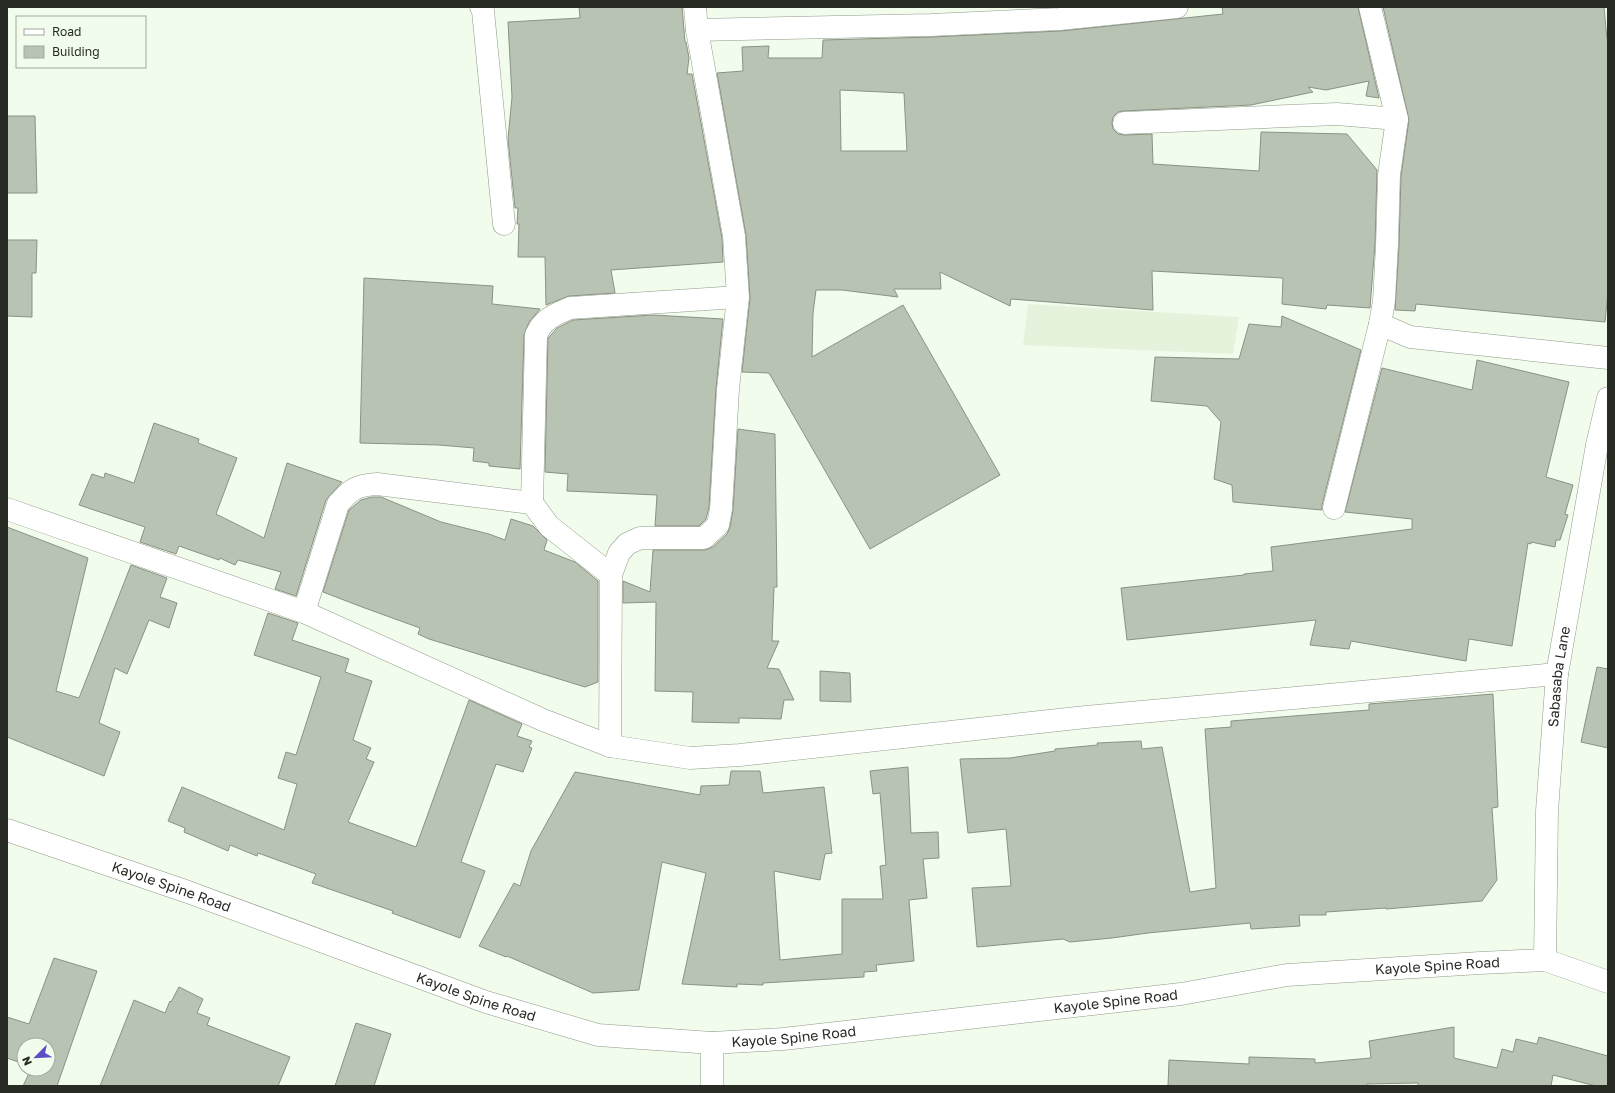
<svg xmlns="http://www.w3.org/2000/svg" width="1615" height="1093" font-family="'Golos Text',sans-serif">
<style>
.built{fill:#e5f3dc}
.building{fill:#b9c3b3;stroke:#899283;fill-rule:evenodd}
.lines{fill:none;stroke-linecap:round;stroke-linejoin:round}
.minor-casing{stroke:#909a8a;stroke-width:23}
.major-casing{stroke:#909a8a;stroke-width:23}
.minor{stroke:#fff;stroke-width:22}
.major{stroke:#fff;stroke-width:22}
.labels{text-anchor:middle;stroke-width:3;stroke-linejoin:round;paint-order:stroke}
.street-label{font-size:14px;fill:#272b24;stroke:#f2fcec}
</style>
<rect width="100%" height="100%" fill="#f2fcec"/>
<polygon class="built" points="1028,304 1239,317 1233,354 1023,345"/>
<g class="building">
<polygon points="579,7 682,7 685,42 686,42 689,58 687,74 692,74 722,238 723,262 611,270 615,293 569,296 546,305 545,257 518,257 519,224 517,224 518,208 515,208 508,139 512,97 508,22 580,18"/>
<path d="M1222 7H1358L1379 98 1366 96 1369 81 1326 90 1308 87 1313 92 1251 105 1123 111 1118 112 1113 117 1112 123 1113 129 1118 134 1124 135 1152 134 1153 164 1259 171 1261 132 1347 134 1377 170 1375 244 1370 308 1327 305 1326 309 1282 304 1283 278 1152 271 1153 310 1011 299 1010 306 940 272 941 289H894L898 297 842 290H816L813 313 812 357 903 305 1000 475 870 549 769 373 742 372 750 298 746 235 717 73 743 71 742 47 769 46 768 58H822L823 40 932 37 1061 31 1223 14ZM840 90 904 93 907 151H841Z"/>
<polygon points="1383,7 1604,7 1607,39 1608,39 1608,292 1605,322 1416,304 1415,311 1395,310 1399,246 1401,176 1409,120"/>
<polygon points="7,116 35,116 37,193 7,193"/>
<polygon points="7,240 37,240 36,273 32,273 32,317 7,316"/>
<polygon points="364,278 493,286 492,304 540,309 529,322 524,335 520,469 489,466 489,463 473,461 474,448 439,445 360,443"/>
<polygon points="653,315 723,319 716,388 709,507 706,519 699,526 655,526 657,495 567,491 568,474 545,472 548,338 550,336 557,328 573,320"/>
<polygon points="1282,316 1361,350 1322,505 1322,510 1233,502 1232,485 1214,479 1221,422 1207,406 1151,401 1155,357 1239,359 1249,324 1281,327"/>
<polygon points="1477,360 1569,382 1546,477 1573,485 1565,514 1568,515 1560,540 1556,540 1555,547 1531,542 1531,544 1528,543 1512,646 1469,639 1466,661 1351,641 1349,649 1310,645 1316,620 1127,640 1121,588 1244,575 1244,574 1273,571 1271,547 1412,529 1412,519 1345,512 1382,368 1472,390"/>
<polygon points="154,423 199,439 198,443 237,458 216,514 264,538 287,463 342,482 326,500 296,596 275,589 281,572 238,560 235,565 220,558 219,560 179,546 176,554 140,542 145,527 79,505 92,474 104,478 105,473 134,483"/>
<polygon points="738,429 775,434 777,587 774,587 772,641 779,641 767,668 779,669 794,700 784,700 781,719 739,718 739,723 692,722 693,692 655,691 656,602 623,603 623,581 650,592 653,550 705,550 713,547 727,534 730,527 733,510"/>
<polygon points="372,497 381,497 441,522 489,534 505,540 511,519 533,526 547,540 544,550 575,562 598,581 598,682 585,687 429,639 418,634 420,628 362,607 323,592 349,510 361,500"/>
<polygon points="7,527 88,558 56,691 79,698 131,565 167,578 160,597 177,603 169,628 149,620 127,674 115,668 99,723 120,732 104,776 7,737"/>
<polygon points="268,613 298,623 292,640 349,659 345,672 372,681 353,740 371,748 366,759 374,762 348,822 416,847 469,700 522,724 517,736 532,741 529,747 532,748 523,772 496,764 461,862 485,871 460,938 392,913 393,911 312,883 316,874 258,853 257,856 230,845 228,851 184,832 185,828 168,821 182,787 284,830 297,784 278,778 286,752 296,755 321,677 254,655"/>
<polygon points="1597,667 1608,669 1608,748 1581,742"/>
<polygon points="820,671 850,673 851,702 820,701"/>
<polygon points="1493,694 1498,807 1492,808 1497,880 1482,901 1386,909 1386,908 1326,912 1326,915 1299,915 1300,926 1251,929 1250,923 1148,933 1112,938 1070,942 1063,939 977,947 972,888 1011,886 1006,829 968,833 960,759 1010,758 1055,751 1055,749 1098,745 1097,743 1141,741 1142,749 1162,747 1190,892 1216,888 1205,729 1231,727 1231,721 1369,710 1369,704"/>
<polygon points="908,767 911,833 938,832 939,858 923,859 927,898 909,900 914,961 876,965 877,971 864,972 864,977 763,983 763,985 737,984 737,987 682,984 706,873 662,862 639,990 593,993 507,956 506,957 479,946 514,883 520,886 531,851 575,772 700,795 701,786 729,785 731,771 760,771 763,793 824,787 832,853 825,854 820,880 774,871 780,960 842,954 842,899 883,899 880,866 886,865 880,793 873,794 870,771"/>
<polygon points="54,958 97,971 57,1086 23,1086 31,1069 48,1069 48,1045 24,1045 24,1064 7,1058 7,1017 29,1024"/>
<polygon points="179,987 203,999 197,1013 210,1018 207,1025 290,1057 278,1086 100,1086 134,1000 165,1013 170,1001 171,1002"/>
<polygon points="356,1023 391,1034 374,1086 335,1086"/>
<polygon points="1454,1027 1454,1058 1497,1068 1502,1049 1513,1052 1516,1039 1537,1044 1539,1037 1608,1056 1608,1086 1596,1086 1553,1075 1551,1086 1418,1086 1418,1083 1367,1084 1367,1086 1168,1086 1169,1060 1249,1064 1249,1057 1315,1059 1315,1063 1371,1058 1369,1041"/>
</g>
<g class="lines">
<g class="minor-casing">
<g id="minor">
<polyline points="481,7 483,11 504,224"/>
<polyline points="697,30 931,25 1060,19 1177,7"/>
<polyline points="1124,123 1337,114 1397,119"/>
<polyline points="1380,324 1410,337 1608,358"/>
<path d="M532 503 536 335C544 318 554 315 570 308L738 297"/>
<polyline points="1334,508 1380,324 1384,301 1387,245 1389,175 1397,119 1370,7"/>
<polyline points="7,509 304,612 543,720 610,746 690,758 740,755 1086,717 1557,674"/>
<path d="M304 612 338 504C351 489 357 485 377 484L532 503 549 526 611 575"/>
<polyline points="610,746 611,575 619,553 627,544 640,538 704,538 718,525 721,509 728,389 738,297 734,236 697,30 695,7"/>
<path id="s1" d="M1545 960 1547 811 1557 674 1597 445 1608 398"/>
</g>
</g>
<g class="major-casing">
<g id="major">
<path id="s2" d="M7 830 188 892 486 1002 598 1035 712 1043 783 1039 1181 994 1287 975 1480 963 1545 960 1608 982"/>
<polyline points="712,1086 712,1043"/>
</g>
</g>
<use href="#minor" class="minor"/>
<use href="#major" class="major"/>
</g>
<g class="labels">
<g class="street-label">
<text dy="5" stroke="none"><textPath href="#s1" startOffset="284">Sabasaba Lane</textPath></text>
<text dy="5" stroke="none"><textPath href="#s2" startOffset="174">Kayole Spine Road</textPath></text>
<text dy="5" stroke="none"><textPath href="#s2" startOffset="1470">Kayole Spine Road</textPath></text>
<text dy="5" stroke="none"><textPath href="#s2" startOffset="498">Kayole Spine Road</textPath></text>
<text dy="5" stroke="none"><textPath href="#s2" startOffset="1146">Kayole Spine Road</textPath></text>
<text dy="5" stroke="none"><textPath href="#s2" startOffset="822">Kayole Spine Road</textPath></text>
</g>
</g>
<rect width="1615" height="1093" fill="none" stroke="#272b24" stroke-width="16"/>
<rect x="16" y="16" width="130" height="52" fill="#f2fcec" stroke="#a1a89c"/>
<rect x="24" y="29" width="20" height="6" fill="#ffffff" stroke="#a1a89c"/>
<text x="52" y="36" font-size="12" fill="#272b24">Road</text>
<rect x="24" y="46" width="20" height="12" fill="#b9c3b3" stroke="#a1a89c"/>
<text x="52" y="56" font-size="12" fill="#272b24">Building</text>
<g transform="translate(36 1057) rotate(246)"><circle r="19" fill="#f2fcec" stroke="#a1a89c"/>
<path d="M0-3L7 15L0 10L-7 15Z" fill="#5c4dc5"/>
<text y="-6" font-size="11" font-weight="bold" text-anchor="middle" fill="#272b24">N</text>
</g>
</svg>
